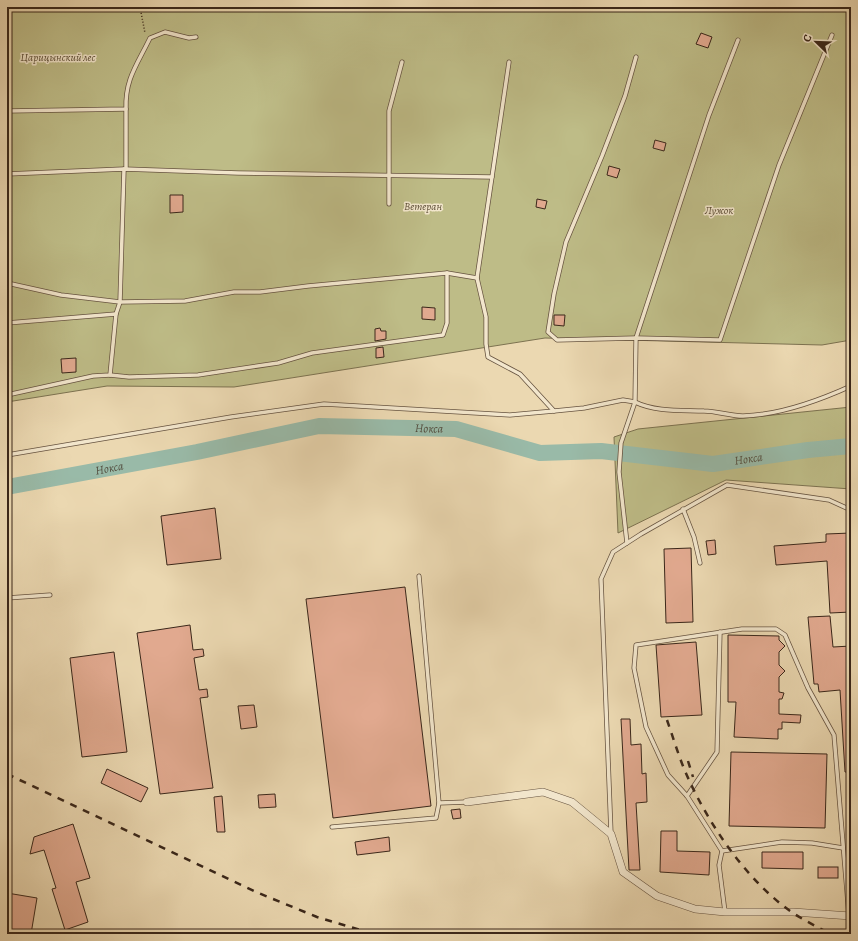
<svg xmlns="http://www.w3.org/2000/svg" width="858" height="941" font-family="Alegreya,serif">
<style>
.green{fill:#bebc87;stroke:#7c7250}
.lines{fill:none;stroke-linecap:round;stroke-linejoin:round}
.river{stroke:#99baa8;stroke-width:16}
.building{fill:#e1a98f;stroke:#3a271a}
.lane-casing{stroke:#665340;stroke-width:5}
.street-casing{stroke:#665340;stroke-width:8}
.path{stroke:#3a271a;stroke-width:1.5;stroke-dasharray:1 2;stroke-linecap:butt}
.lane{stroke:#f2e6cc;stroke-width:3.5}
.street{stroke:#f2e6cc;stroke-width:7}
.rail{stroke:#3a271a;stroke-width:2.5;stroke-dasharray:7 7;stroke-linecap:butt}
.labels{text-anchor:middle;stroke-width:3;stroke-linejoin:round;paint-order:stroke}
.park-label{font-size:11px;font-style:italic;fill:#5b4c35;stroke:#f2e6cc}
.water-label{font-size:12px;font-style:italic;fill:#524c3e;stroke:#f2e6cc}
</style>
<rect width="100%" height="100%" fill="#ebd8b1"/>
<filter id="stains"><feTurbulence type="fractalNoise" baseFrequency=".005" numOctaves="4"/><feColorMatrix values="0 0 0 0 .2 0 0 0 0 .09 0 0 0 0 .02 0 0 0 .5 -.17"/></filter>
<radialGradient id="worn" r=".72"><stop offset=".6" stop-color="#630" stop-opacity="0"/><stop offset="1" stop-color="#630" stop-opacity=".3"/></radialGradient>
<g class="green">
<polygon points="7,7 851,7 851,340 822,345 545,338 234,387 107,386 7,402"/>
<polygon points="851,407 851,489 726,480 618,533 614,437 638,429"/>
</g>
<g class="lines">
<path class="river" id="s1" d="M7 487 197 452 319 426 456 429 540 453 601 451 713 464 808 450 851 446"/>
</g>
<g class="building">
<polygon points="701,33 712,37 708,48 696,44"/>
<polygon points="655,140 666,143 664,151 653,148"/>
<polygon points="609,166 620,169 617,178 607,175"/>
<polygon points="170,195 183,195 183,212 170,213"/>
<polygon points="537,199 547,201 545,209 536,207"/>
<polygon points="422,307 435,308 435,320 422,319"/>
<polygon points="554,315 565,315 564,326 554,325"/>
<polygon points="380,328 381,331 386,331 386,339 375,341 375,329"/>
<polygon points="383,347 384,357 376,358 376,348"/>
<polygon points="76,358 76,372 62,373 61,359"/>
<polygon points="215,508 221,559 167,565 161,516"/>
<polygon points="851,533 851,612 830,613 827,561 776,565 774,546 826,542 826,534"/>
<polygon points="715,540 716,554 708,555 706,541"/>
<polygon points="691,548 693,622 666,623 664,549"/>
<polygon points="405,587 431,806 333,818 306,599"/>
<polygon points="830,616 833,647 851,646 851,772 845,772 840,690 819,692 818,684 814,684 808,617"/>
<polygon points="190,625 193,650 203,649 204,656 194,658 199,690 207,689 208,697 200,698 213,788 160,794 137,633"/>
<polygon points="728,635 779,636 779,640 785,646 779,652 779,665 785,671 779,677 779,692 784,693 782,699 779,699 779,714 801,715 800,723 782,722 782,729 778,729 778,739 734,737 736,702 728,702"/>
<polygon points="696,642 702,715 661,717 656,645"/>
<polygon points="114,652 127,752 82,757 70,658"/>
<polygon points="254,705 257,727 241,729 238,706"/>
<polygon points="621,719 630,719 631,745 641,744 642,774 646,773 647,802 636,803 640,870 629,870"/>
<polygon points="731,752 827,754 825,828 729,826"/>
<polygon points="107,769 148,788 141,802 101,783"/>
<polygon points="275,794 276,807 259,808 258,795"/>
<polygon points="222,796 225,832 217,832 214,797"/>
<polygon points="460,809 461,818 453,819 451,810"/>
<polygon points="73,824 90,878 76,882 88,922 65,930 52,889 56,888 44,850 30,854 34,837"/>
<polygon points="661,831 677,831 677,851 710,852 709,875 660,872"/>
<polygon points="389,837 390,851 357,855 355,842"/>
<polygon points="762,852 803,852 803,869 762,868"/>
<rect x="818" y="867" width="20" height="11"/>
<polygon points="7,893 37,898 31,934 7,934"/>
</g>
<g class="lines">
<g class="lane-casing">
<g id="lane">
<polyline points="636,57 625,96 602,156 566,242 554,294 548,332 557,340 636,338 720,340 779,165 832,35"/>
<polyline points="509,62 477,278 486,317 486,344 488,357 520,374 554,411 584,408 623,400 635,402 636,338 709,115 738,40"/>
<path d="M7 111 126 109C125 79 137 65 150 38L165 32 189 38 196 37"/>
<polyline points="126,169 126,109"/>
<polyline points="7,174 124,169 238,173 492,177"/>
<polyline points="389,204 389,111 402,62"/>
<polyline points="7,283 61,295 120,302 185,301 234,292 260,292 308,286 447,273 477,278"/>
<polyline points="7,323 116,314"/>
<polyline points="110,375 129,377 198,375 278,363 312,353 443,335 447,323 447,273"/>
<polyline points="7,395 93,376 110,375 116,314 120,302 124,169"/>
<polyline points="7,455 231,417 324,404 510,415 554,411"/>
<polyline points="683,509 694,537 700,563"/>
<path d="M627 543 619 472 621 443 635 402C655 412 682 410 704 411 717 411 730 416 743 416 779 415 818 401 851 386"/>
<polyline points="419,576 439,803 467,802"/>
<polyline points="7,598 50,595"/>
<polyline points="687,796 717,752 720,632"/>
<polyline points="332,827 436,818 439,803"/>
<polyline points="611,833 601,579 613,552 641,534 727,485 829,500 851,510"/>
<polyline points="722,851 782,842 812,843 843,848"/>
<polyline points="725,912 719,865 722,851 687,796 668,775 646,727 634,668 636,645 742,629 776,629 785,635 808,688 834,735 849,916"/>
</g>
</g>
<g class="street-casing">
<polyline id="street" points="467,802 543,792 572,802 611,834 623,872 657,896 695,909 725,912 793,912 851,916"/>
</g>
<polyline class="path" points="140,7 145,33"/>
<use href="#lane" class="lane"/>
<use href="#street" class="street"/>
<g class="rail">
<path d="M667 720C674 740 680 761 689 780 711 828 749 883 793 913 805 921 818 927 830 934"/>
<polyline points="688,761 693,777"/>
<polyline points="7,774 256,892 317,917 374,934"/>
</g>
</g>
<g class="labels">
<g class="park-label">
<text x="58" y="61">Царицынский лес</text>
<text x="423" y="210">Ветеран</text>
<text x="719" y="214">Лужок</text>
</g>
<g class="water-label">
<text dy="4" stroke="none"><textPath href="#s1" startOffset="428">Нокса</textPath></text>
<text dy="4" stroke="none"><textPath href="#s1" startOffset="752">Нокса</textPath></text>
<text dy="4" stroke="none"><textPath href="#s1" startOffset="104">Нокса</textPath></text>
</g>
</g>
<rect width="858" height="941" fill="none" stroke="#ebd8b1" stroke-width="24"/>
<rect x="8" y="8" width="842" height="925" fill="none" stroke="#3a271a" stroke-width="2"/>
<rect x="12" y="12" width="834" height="917" fill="none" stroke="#3a271a"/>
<g transform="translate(816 42) rotate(293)" stroke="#f2e6cc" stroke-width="3" paint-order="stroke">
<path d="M0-3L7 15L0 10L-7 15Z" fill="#3a271a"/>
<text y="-6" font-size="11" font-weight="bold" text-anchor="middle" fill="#3a271a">С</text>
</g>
<rect width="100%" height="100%" filter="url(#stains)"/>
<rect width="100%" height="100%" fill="url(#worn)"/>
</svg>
